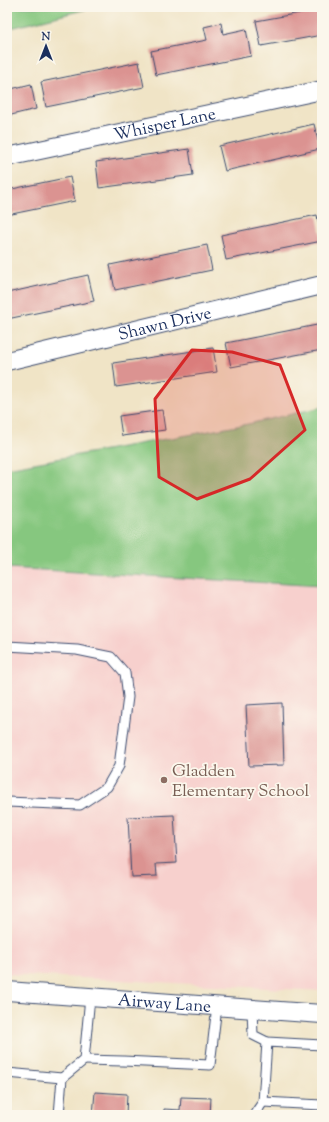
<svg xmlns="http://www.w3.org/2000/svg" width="329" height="1122" font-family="'Sorts Mill Goudy',serif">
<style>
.built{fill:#f7d0cd}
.green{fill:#86c77f;stroke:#507b6e}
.building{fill:#db9391}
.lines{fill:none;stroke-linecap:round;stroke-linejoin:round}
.service-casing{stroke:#3b4a6e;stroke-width:11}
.minor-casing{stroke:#3b4a6e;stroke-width:20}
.service{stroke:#fff;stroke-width:9}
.minor{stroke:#fff;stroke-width:18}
.marked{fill:#d62828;fill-opacity:0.2;stroke:#d62828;stroke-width:3;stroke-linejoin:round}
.education-dot{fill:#8d6e63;stroke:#fbf7ec;stroke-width:1.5}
.labels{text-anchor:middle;stroke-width:3.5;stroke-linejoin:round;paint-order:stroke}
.street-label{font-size:17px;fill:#1b2f5e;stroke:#fbf7ec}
.education-label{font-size:17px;fill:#785e54;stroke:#fbf7ec;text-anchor:start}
</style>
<rect width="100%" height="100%" fill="#fbf7ec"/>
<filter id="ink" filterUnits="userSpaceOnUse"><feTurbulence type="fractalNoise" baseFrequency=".025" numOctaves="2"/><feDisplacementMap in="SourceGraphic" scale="8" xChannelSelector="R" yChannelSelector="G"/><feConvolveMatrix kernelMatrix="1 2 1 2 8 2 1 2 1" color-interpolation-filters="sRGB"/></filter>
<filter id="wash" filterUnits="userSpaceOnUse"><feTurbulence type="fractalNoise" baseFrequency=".012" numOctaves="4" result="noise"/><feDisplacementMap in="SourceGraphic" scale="16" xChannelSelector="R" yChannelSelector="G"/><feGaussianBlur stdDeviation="0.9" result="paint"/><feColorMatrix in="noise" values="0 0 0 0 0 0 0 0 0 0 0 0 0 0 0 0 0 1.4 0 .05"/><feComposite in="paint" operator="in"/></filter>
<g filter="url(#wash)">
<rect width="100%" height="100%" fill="#f0e4c6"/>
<polygon class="built" points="7,568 322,586 322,991 7,974"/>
<g class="green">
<polygon points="7,7 95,7 7,29"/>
<polygon points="322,407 322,586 7,568 7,468 248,424"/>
</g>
<g id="blocks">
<g class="building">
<polygon points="322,9 322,35 261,46 256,21"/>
<polygon points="221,23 223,34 246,29 251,56 156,75 151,51 207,40 204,27"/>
<polygon points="139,62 144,87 46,107 41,82"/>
<polygon points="31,84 36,109 7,116 7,90"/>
<polygon points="314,124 320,149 225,171 219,146"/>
<polygon points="189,149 193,175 99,188 96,162"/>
<polygon points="70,177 75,201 7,215 7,190"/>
<polygon points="317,215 322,241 226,260 221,235"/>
<polygon points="207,245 212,270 115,290 110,265"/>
<polygon points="88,275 94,301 7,319 7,293"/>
<polygon points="322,324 322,350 231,367 226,343"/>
<polygon points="213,348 217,372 116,387 113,363"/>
<polygon points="162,410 165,430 122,436 119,416"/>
<polygon points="282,703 284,765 249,766 246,705"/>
<polygon points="174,815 177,863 156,864 157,876 131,877 128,817"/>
<polygon points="95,1092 127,1094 126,1115 93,1115"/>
<polygon points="181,1097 211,1098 210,1115 164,1115 164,1109 180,1110"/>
</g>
</g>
</g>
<g filter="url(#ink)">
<use href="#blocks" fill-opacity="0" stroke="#3b4a6e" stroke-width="1"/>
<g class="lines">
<g class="service-casing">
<g id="service">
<polyline points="7,646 77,650 111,657 125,673 128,697 119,766 107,787 80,805 7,802"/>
<polyline points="252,1009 253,1035 267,1042"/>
<polyline points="84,1060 123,1061 210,1065 217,1006"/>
<polyline points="7,1073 62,1078 84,1060 90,997"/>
<polyline points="263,1102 322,1105"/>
<polyline points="59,1115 62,1078"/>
<polyline points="254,1115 263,1102 267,1042 322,1045"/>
</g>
</g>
<g class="minor-casing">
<g id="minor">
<path id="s1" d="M7 157 322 90"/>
<path id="s2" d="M7 361 322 285"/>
<path id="s3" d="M7 991 322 1014"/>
</g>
</g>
<use href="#service" class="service"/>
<use href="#minor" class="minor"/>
</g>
</g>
<path class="marked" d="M192 350 232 352 280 365 305 430 250 479 197 499 159 477 155 399Z"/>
<circle class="education-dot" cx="164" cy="780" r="4"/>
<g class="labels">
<g class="street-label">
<text dy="6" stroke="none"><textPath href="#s1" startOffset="161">Whisper Lane</textPath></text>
<text dy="6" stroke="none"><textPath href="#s2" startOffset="162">Shawn Drive</textPath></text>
<text dy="6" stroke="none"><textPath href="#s3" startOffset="158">Airway Lane</textPath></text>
</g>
<g class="education-label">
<text x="172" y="776">Gladden<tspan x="172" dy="20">Elementary School</tspan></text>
</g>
</g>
<rect width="329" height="1122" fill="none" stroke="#fbf7ec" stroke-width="24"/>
<g transform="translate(46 46)" stroke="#fbf7ec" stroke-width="3" paint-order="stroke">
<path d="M0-3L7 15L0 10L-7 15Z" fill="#1b2f5e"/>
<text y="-6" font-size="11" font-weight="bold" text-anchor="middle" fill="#1b2f5e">N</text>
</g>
</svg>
